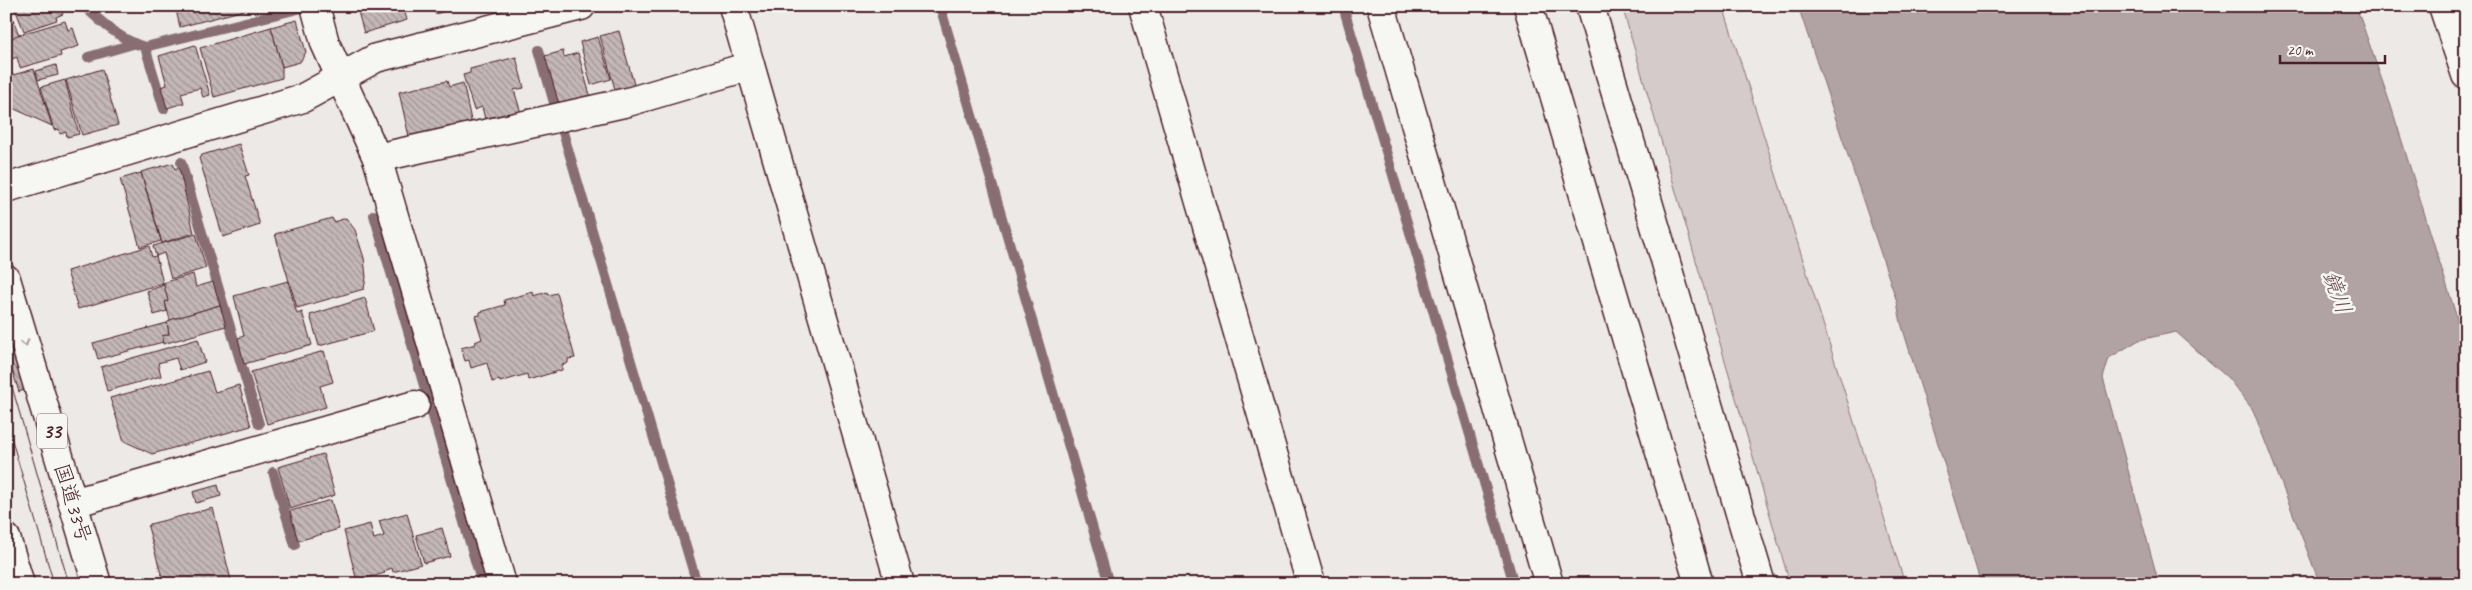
<svg xmlns="http://www.w3.org/2000/svg" width="2472" height="590" font-family="Caveat,'Klee One',sans-serif">
<style>
.green{fill:#d4cbca;stroke:#8f757a}
.water{fill:#b1a2a3;stroke:#886e73}
.lines{fill:none;stroke-linecap:round;stroke-linejoin:round}
.stream{stroke:#886e73;stroke-width:10}
.building{fill:url(#building-back-hatch);stroke:#4a1f2b}
.street-casing{stroke:#4a1f2b;stroke-width:31}
.secondary-casing{stroke:#4a1f2b;stroke-width:31}
.highway-casing{stroke:#4a1f2b;stroke-width:31}
.street{stroke:#f6f6f2;stroke-width:28}
.secondary{stroke:#f6f6f2;stroke-width:28}
.highway{stroke:#f6f6f2;stroke-width:28}
.tram{stroke:#4a1f2b;stroke-width:1}
.oneway{stroke:#a99598}
.labels{text-anchor:middle;stroke-width:5;stroke-linejoin:round;paint-order:stroke}
.shield{fill:#f6f6f2;stroke:#7e6067;stroke-width:1}
.shield-label{font-size:20px;font-weight:bold;fill:#4a1f2b}
.street-label{font-size:21px;fill:#4a1f2b;stroke:#f6f6f2}
.water-label{font-size:22px;font-style:italic;fill:#6e4d55;stroke:#f6f6f2}
</style>
<defs>
<pattern id="building-back-hatch" width="6" height="6" patternUnits="userSpaceOnUse" patternTransform="scale(1.25)"><rect width="6" height="6" fill="#c4b7b7"/><path d="M-1 5l2 2M0 0l6 6M5-1l2 2" fill="none" stroke="#a19495"/></pattern>
</defs>
<rect width="100%" height="100%" fill="#ece9e6"/>
<filter id="ink" filterUnits="userSpaceOnUse"><feTurbulence type="fractalNoise" baseFrequency=".02" numOctaves="2"/><feDisplacementMap in="SourceGraphic" scale="10" xChannelSelector="R" yChannelSelector="G"/><feConvolveMatrix kernelMatrix="1 2 1 2 8 2 1 2 1" color-interpolation-filters="sRGB"/></filter>
<g filter="url(#ink)">
<polygon class="green" points="1622,6 1723,6 1905,584 1790,584"/>
<polygon class="water" points="1798,6 2356,6 2391,106 2466,347 2466,584 2320,584 2253,410 2228,378 2176,332 2139,340 2109,358 2103,378 2159,584 1981,584 1901,323 1897,302"/>
<g class="lines">
<g class="stream">
<path d="M84 6C102 23 121 40 145 47L298 9"/>
<polyline points="940,6 1109,584"/>
<polyline points="1343,6 1514,584"/>
<polyline points="145,47 164,109"/>
<polyline points="539,50 554,103"/>
<polyline points="88,57 133,44"/>
<polyline points="562,129 697,584"/>
<polyline points="181,162 259,424"/>
<polyline points="374,215 482,584"/>
<polyline points="273,472 295,545"/>
</g>
</g>
<g class="building">
<polygon points="6,6 8,6 19,35 6,45"/>
<polygon points="14,6 60,6 63,14 56,17 57,20 24,31"/>
<polygon points="175,6 252,6 252,8 180,27"/>
<polygon points="364,6 403,6 407,20 364,33 357,8"/>
<polygon points="433,6 459,6 459,7 435,14"/>
<polygon points="297,20 306,52 300,62 282,67 271,27"/>
<polygon points="65,21 68,30 73,28 79,46 60,52 61,56 20,68 17,57 12,59 7,44 15,36"/>
<polygon points="271,27 282,67 282,78 214,97 200,48"/>
<polygon points="619,31 635,88 616,93 600,36"/>
<polygon points="598,37 611,79 591,85 580,42"/>
<polygon points="195,45 210,95 203,97 200,88 181,93 184,103 167,108 161,87 167,85 159,56"/>
<polygon points="563,51 564,57 578,53 590,95 559,104 545,56"/>
<polygon points="516,57 524,88 514,90 521,113 486,123 482,107 474,110 463,75 470,73 470,69"/>
<polygon points="56,65 58,75 38,80 36,71"/>
<polygon points="34,69 52,126 6,105 6,77"/>
<polygon points="102,69 118,125 82,135 66,80"/>
<polygon points="65,80 79,134 67,137 66,132 60,134 59,129 54,130 41,87"/>
<polygon points="447,81 449,87 463,83 472,125 410,141 399,92"/>
<polygon points="239,144 249,175 245,176 260,225 223,237 199,158 202,155"/>
<polygon points="173,163 175,169 179,167 194,233 162,243 141,172"/>
<polygon points="141,173 161,241 140,247 120,179"/>
<polygon points="332,218 334,222 346,218 355,230 364,258 366,277 364,289 297,308 275,234"/>
<polygon points="196,234 206,268 171,279 164,253 156,256 153,246"/>
<polygon points="149,246 152,257 156,256 163,283 78,309 67,271"/>
<polygon points="193,274 196,287 213,282 220,305 170,320 165,302 168,301 163,283"/>
<polygon points="288,281 297,314 302,312 312,345 244,364 238,338 244,336 234,296"/>
<polygon points="164,285 168,301 165,302 167,311 154,315 147,291"/>
<polygon points="533,292 534,296 547,292 548,295 557,293 575,358 568,359 568,363 562,365 562,370 528,380 527,374 500,382 499,380 492,382 487,363 471,368 469,360 465,361 461,348 476,344 475,342 482,339 475,316 480,315 480,312 505,305 504,300"/>
<polygon points="365,298 374,331 319,346 310,315"/>
<polygon points="220,305 226,326 163,344 162,336 169,334 167,323 170,320"/>
<polygon points="167,323 169,334 162,336 163,342 98,359 93,343"/>
<polygon points="6,324 26,389 19,392 6,350"/>
<polygon points="198,339 205,362 180,370 176,358 158,363 161,376 107,391 101,367"/>
<polygon points="324,351 333,382 320,386 326,407 267,424 251,372"/>
<polygon points="208,371 215,392 239,385 251,426 152,454 124,441 110,398"/>
<polygon points="323,454 335,495 290,509 278,467"/>
<polygon points="218,485 221,496 196,503 193,492"/>
<polygon points="331,500 339,529 298,541 290,511"/>
<polygon points="213,508 232,584 164,584 148,527 150,524"/>
<polygon points="407,513 421,564 393,572 392,568 384,571 385,573 357,581 344,531 370,524 374,539 384,536 379,521"/>
<polygon points="442,528 450,556 424,563 416,535"/>
<polygon points="426,577 428,584 404,584"/>
</g>
<g class="lines">
<g class="street-casing">
<g id="street">
<polyline points="315,6 325,43 377,158 502,584"/>
<polyline points="733,6 900,584"/>
<polyline points="1143,6 1311,584"/>
<polyline points="1381,6 1549,584"/>
<polyline points="1528,6 1699,584"/>
<polyline points="1590,6 1761,584"/>
<polyline points="2443,6 2466,75"/>
<polyline points="377,158 628,102 750,66"/>
<polyline points="73,503 415,405"/>
</g>
</g>
<g class="secondary-casing">
<polyline id="secondary" points="6,188 303,98 376,58 581,6"/>
</g>
<g class="highway-casing">
<g id="highway">
<polyline points="6,279 97,584"/>
<polyline points="6,538 20,584"/>
</g>
</g>
<use href="#street" class="street"/>
<use href="#secondary" class="secondary"/>
<use href="#highway" class="highway"/>
<g class="tram">
<polyline points="6,366 69,584"/>
<polyline points="6,420 54,584"/>
</g>
</g>
<defs><path id="oneway-chevron" d="M-2-3.5L2.5 0L-2 3.5" fill="none" stroke-width="1.6" stroke-linecap="round" stroke-linejoin="round" transform="scale(1.25)"/></defs>
<use class="oneway" href="#oneway-chevron" transform="translate(25 343) rotate(73)"/>
</g>
<g class="labels">
<rect class="shield" x="37" y="413.5" width="30" height="35" rx="4"/>
<g class="shield-label">
<text x="52" y="438">33</text>
</g>
<g class="street-label">
<text transform="translate(73 503) rotate(73)" y="7">国道33号</text>
</g>
<g class="water-label">
<text transform="translate(2338 292) rotate(70)" y="8">鏡川</text>
</g>
</g>
<rect width="2472" height="590" fill="none" stroke="#f6f6f2" stroke-width="25"/>
<rect x="12" y="12" width="2447" height="565" fill="none" stroke="#4a1f2b" stroke-width="2" filter="url(#ink)"/>
<path d="M2280 55v8h105v-8" fill="none" stroke="#4a1f2b" stroke-width="2.5"/>
<text x="2287" y="55" font-size="15" fill="#4a1f2b" stroke="#f6f6f2" stroke-width="4" paint-order="stroke">20 m</text>
</svg>
